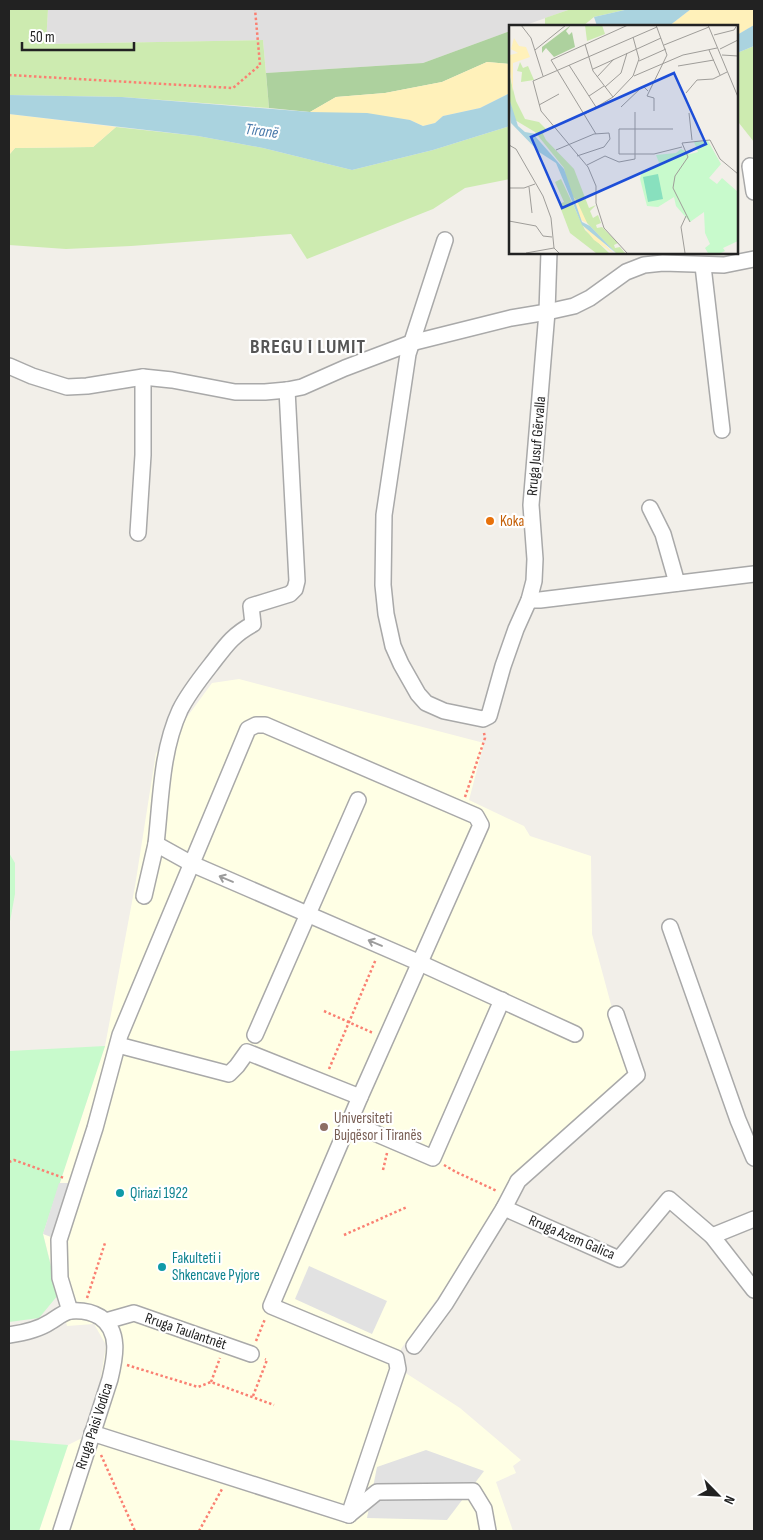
<svg xmlns="http://www.w3.org/2000/svg" width="763" height="1540" font-family="'Sofia Sans Condensed',sans-serif">
<style>
.residential{fill:#e0dfdf}
.education{fill:#ffffe5}
.grass{fill:#cdebb0}
.forest{fill:#add19e}
.sand{fill:#fff1ba}
.park{fill:#c8facc}
.parking{fill:#e2e2e2}
.water{fill:#aad3df}
.lines{fill:none;stroke-linecap:round;stroke-linejoin:round}
.minor-casing{stroke:#a9a9a9;stroke-width:18}
.path{stroke:#fa8072;stroke-width:2.5;stroke-dasharray:2.5 2.5;stroke-linecap:butt}
.minor{stroke:#fff;stroke-width:15}
.oneway{stroke:#9c9c9c}
.food-dot{fill:#e8710a;stroke:#fff;stroke-width:2}
.education-dot{fill:#8d6e63;stroke:#fff;stroke-width:2}
.culture-dot{fill:#0f9aa8;stroke:#fff;stroke-width:2}
.labels{text-anchor:middle;stroke-width:4.5;stroke-linejoin:round;paint-order:stroke}
.street-label{font-size:15px;fill:#222;stroke:#fff}
.food-label{font-size:15px;fill:#c56008;stroke:#fff;text-anchor:start}
.education-label{font-size:15px;fill:#785e54;stroke:#fff;text-anchor:start}
.culture-label{font-size:15px;fill:#0d838f;stroke:#fff;text-anchor:start}
.water-label{font-size:16px;font-style:italic;fill:#4a7aab;stroke:#fff}
.district-label{font-size:20px;font-weight:bold;letter-spacing:1px;fill:#555;stroke:#fff}
.inset-road{fill:none;stroke:#9f9d99;stroke-width:1}
.view{fill:#1d4ed8;fill-opacity:0.15;stroke:#1d4ed8;stroke-width:2.5}
.inset-edge{fill:none;stroke:#222;stroke-width:2.5}
</style>
<rect width="100%" height="100%" fill="#f2efe9"/>
<polygon class="residential" points="48,9 571,9 523,26 510,26 510,31 423,63 266,73 263,40 46,44"/>
<polygon class="education" points="239,679 484,743 469,800 524,826 530,836 591,856 592,934 630,1075 500,1201 444,1289 401,1349 401,1370 460,1408 521,1460 513,1466 516,1473 496,1482 513,1531 39,1531 68,1445 92,1433 106,1345 94,1324 67,1326 43,1234 105,1046 135,886 156,753 187,717 212,683"/>
<g class="grass">
<polygon points="9,9 48,9 46,44 263,40 269,108 122,97 9,95"/>
<polygon points="571,9 629,9 594,17 583,26 545,26 545,18"/>
<polygon points="754,46 754,142 739,123 737,123 737,53"/>
<polygon points="510,126 510,179 465,188 433,209 307,259 291,234 131,246 66,249 9,245 9,155 15,148 93,147 116,127 198,136 263,148 352,170 433,150"/>
</g>
<polygon class="forest" points="510,31 510,64 487,62 442,82 385,93 336,97 310,112 269,108 266,73 423,63"/>
<g class="sand">
<polygon points="691,9 754,9 754,25 737,35 737,26 669,26"/>
<polygon points="487,62 510,64 510,93 480,108 443,116 435,123 423,126 410,120 310,112 336,97 385,93 442,82"/>
<polygon points="9,114 116,127 93,147 15,148 9,155"/>
</g>
<g class="park">
<polygon points="9,853 15,863 15,894 9,927"/>
<polygon points="105,1046 43,1234 58,1295 39,1318 9,1322 9,1051"/>
<polygon points="9,1440 68,1445 39,1531 9,1531"/>
</g>
<g class="parking">
<polygon points="59,1183 77,1183 59,1240 43,1234"/>
<polygon points="309,1266 387,1301 372,1334 295,1299"/>
<polygon points="426,1450 484,1471 447,1520 367,1518 377,1467"/>
</g>
<g class="water">
<polygon points="629,9 691,9 669,26 597,26 594,17"/>
<polygon points="754,25 754,46 737,53 737,35"/>
<polygon points="510,93 510,126 433,150 352,170 263,148 198,136 9,114 9,95 122,97 310,112 367,113 410,120 423,126 435,123 443,116 480,108"/>
</g>
<g class="lines">
<g class="minor-casing">
<g id="minor">
<polyline points="750,166 754,192"/>
<polyline points="445,240 408,354 384,515 383,585 386,614 393,646 401,664 418,694 426,703 444,711 483,719 489,716 503,666 516,629 529,600 534,581 535,559 531,505 547,312 549,252"/>
<polyline points="703,266 722,430"/>
<polyline points="9,366 32,376 67,387 87,386 143,377 172,380 235,392 265,392 287,390 302,387 345,368 411,343 511,318 547,312 574,306 590,298 626,272 644,265 663,263 724,265 754,259"/>
<path d="M287 390 297 581 295 589 290 594 251 606 253 624C231 636 225 647 210 666 199 680 188 694 180 710 161 751 161 800 156 844L192 864 420 963 575 1034"/>
<polyline points="650,508 663,534 677,583"/>
<polyline points="138,533 143,455 143,377"/>
<polyline points="529,600 540,600 754,574"/>
<polyline points="144,896 156,844"/>
<polyline points="670,927 738,1120 754,1158"/>
<polyline points="255,1035 358,800"/>
<polyline points="118,1045 229,1074 237,1066 247,1052 360,1097"/>
<polyline points="349,1122 433,1158 502,1000"/>
<polyline points="504,1208 619,1259 669,1199 712,1236 754,1290"/>
<polyline points="712,1236 754,1219"/>
<polyline points="70,1311 60,1278 59,1240 95,1128 120,1035 248,729 256,725 265,725 476,816 481,825 360,1097 271,1306 396,1358 398,1369 349,1515"/>
<polyline points="106,1321 134,1313 251,1354"/>
<path d="M9 1335C23 1333 38 1330 50 1322 57 1318 62 1313 70 1311 81 1310 92 1312 100 1317 121 1331 115 1358 110 1379L61 1531"/>
<polyline points="414,1346 445,1304 504,1208 518,1181 637,1075 616,1014"/>
<polyline points="92,1433 349,1515"/>
<polyline points="350,1514 377,1492 473,1491 484,1509 488,1531"/>
</g>
</g>
<g class="path">
<polyline points="9,75 233,88 260,65 255,9"/>
<polyline points="465,797 485,738 484,733"/>
<polyline points="324,1011 373,1033"/>
<polyline points="329,1069 376,959"/>
<polyline points="9,1162 14,1160 64,1178"/>
<polyline points="444,1165 456,1172 497,1191"/>
<polyline points="383,1170 387,1153"/>
<polyline points="344,1235 407,1207"/>
<polyline points="87,1298 105,1243"/>
<polyline points="256,1341 265,1319"/>
<polyline points="127,1365 198,1387 211,1382 274,1405"/>
<polyline points="211,1382 220,1358"/>
<polyline points="253,1396 267,1360 265,1359"/>
<polyline points="101,1455 135,1531"/>
<polyline points="199,1531 222,1489"/>
</g>
<use href="#minor" class="minor"/>
</g>
<defs><path id="oneway-shaft" d="M-6 0H5M1.5-3L5.5 0L1.5 3" fill="none" stroke-width="1.6" stroke-linecap="round" stroke-linejoin="round" transform="scale(1.25)"/></defs>
<g class="oneway">
<use href="#oneway-shaft" transform="translate(226 879) rotate(-157)"/>
<use href="#oneway-shaft" transform="translate(375 943) rotate(-157)"/>
</g>
<circle class="food-dot" cx="490" cy="521" r="5"/>
<circle class="education-dot" cx="324" cy="1127" r="5"/>
<g class="culture-dot">
<circle cx="120" cy="1193" r="5"/>
<circle cx="162" cy="1267" r="5"/>
</g>
<g class="labels">
<g class="street-label">
<text transform="translate(536 446) rotate(-85)" y="5">Rruga Jusuf Gërvalla</text>
<text transform="translate(572 1237) rotate(23)" y="5">Rruga Azem Galica</text>
<text transform="translate(186 1331) rotate(19)" y="5">Rruga Taulantnët</text>
<text transform="translate(94 1426) rotate(-72)" y="5">Rruga Paisi Vodica</text>
</g>
<g class="food-label">
<text x="500" y="526">Koka</text>
</g>
<g class="education-label">
<text x="334" y="1123">Universiteti<tspan x="334" dy="17">Bujqësor i Tiranës</tspan></text>
</g>
<g class="culture-label">
<text x="130" y="1198">Qiriazi 1922</text>
<text x="172" y="1263">Fakulteti i<tspan x="172" dy="17">Shkencave Pyjore</tspan></text>
</g>
<g class="water-label">
<text transform="translate(262 130) rotate(8)" y="6">Tiranë</text>
</g>
<g class="district-label">
<text x="308" y="353">BREGU I LUMIT</text>
</g>
</g>
<g transform="translate(509 25)">
<rect width="229" height="229" fill="#f2efe9"/>
<path d="M76 0H93L96 9 78 16ZM11 37 14 43 19 41 25 55 12 57 13 47 8 46ZM0 48 7 76 16 94 30 97 37 104 34 109 37 115 65 144 80 183 87 180 81 186 84 193 89 190 92 198 87 200 88 203 93 202 109 218 105 220 106 223 111 222 116 228H107L78 198 60 167 55 143 26 107 6 95 0 73ZM52 154 76 205 100 228H87L61 208 50 179 55 177 46 157Z" fill="#cdebb0"/>
<path d="M62 0 57 6 60 10 63 7 66 22 45 32 37 23 33 28V22Z" fill="#add19e"/>
<path d="M5 13 10 21 17 22 21 32 4 38V67L0 39 1 30 9 28 2 24ZM60 167 68 176 78 198 72 195ZM74 201 89 212 104 228 85 215Z" fill="#fff1ba"/>
<path d="M199 116 212 139 200 153 208 159 213 153 229 167V216L214 223 216 226 212 228H199L196 223 201 219 196 208 195 187 181 197 167 181 165 172 149 182 138 181 131 154 133 146 151 140 147 130 167 128 172 124 181 129 189 127 185 117Z" fill="#c8facc"/>
<path d="M149 149 154 174 139 177 134 152Z" fill="#88e0be"/>
<path d="M0 73 9 101 16 107 27 109 25 110 55 144 73 197 81 201 107 228 73 200 47 138 30 127 2 98Z" fill="#aad3df"/>
<path class="inset-road" d="M12 0 22 13 34 51M199 0 229 72M205 10 225 5 228 0M76 19 84 46 104 72M155 20 200 2M211 24 229 15M26 25 57 0M200 25 211 50M213 30 229 31M130 36 157 24M60 40 87 82M169 41 205 35M84 44 152 13M125 51 174 30 208 23M88 52 105 34M96 62 112 48 118 28M177 68 188 55 204 54 218 47M80 71 95 61M30 80 50 69M112 82 134 61 139 66M145 86V73L138 71 158 30 147 0M180 88 183 115M76 89 104 72 124 51 130 34 124 12M164 104H110V129H145L173 122M87 109 42 35 119 0M0 120 7 124 34 171 42 193 45 223 50 228M47 125 85 109 100 108 101 114 95 122 68 131M78 140 96 131 110 137 126 134V87M20 162 23 188M0 163H15L26 159M0 196 27 201 34 211 43 212M181 197 164 163 166 151 179 132 173 118 201 115 211 134 229 149M17 228 45 223M118 228 95 203 87 178V161L79 142 32 86 24 56 148 2M176 228 172 202 177 191"/>
<path class="view" d="M165 48 197 119 53 183 22 112Z"/>
<rect width="229" height="229" class="inset-edge"/>
</g>
<rect width="763" height="1540" fill="none" stroke="#222222" stroke-width="20"/>
<g transform="translate(718 1495) rotate(114)" stroke="#ffffff" stroke-width="4" paint-order="stroke">
<path d="M0-4L9 19L0 12L-9 19Z" fill="#222222"/>
<text y="-8" font-size="14" font-weight="bold" text-anchor="middle" fill="#222222">N</text>
</g>
<path d="M22 42v8h112v-8" fill="none" stroke="#222222" stroke-width="2.5"/>
<text x="30" y="42" font-size="15" fill="#222222" stroke="#ffffff" stroke-width="4" paint-order="stroke">50 m</text>
</svg>
